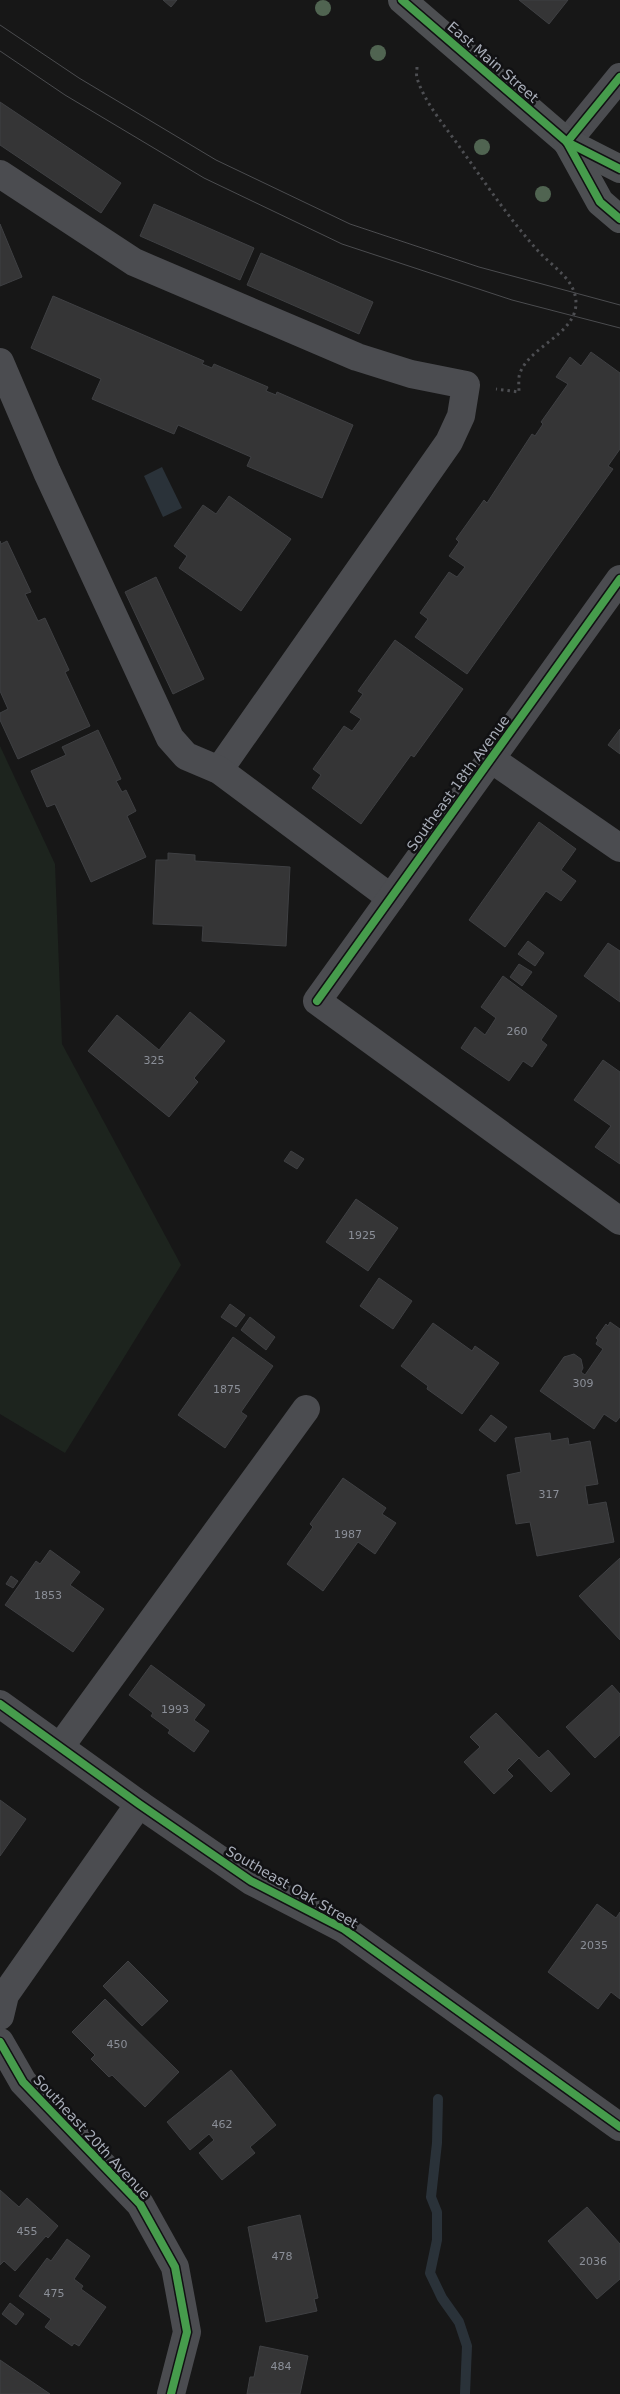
<svg xmlns="http://www.w3.org/2000/svg" width="620" height="2394" font-family="'DejaVu Sans',sans-serif">
<style>
.green{fill:#1d241e}
.water{fill:#2a3239}
.lines{fill:none;stroke-linecap:round;stroke-linejoin:round}
.stream{stroke:#2a3239;stroke-width:10}
.building{fill:#353536;stroke:#3f4043}
.path{stroke:#4d4e52;stroke-width:3;stroke-dasharray:2.5 4;stroke-linecap:butt}
.minor{stroke:#4b4c50;stroke-width:28}
.major{stroke:#4d4f52;stroke-width:28}
.tram{stroke:#4b4c4f;stroke-width:1}
.cycleway-casing{stroke:#111113;stroke-width:11}
.cycleway{stroke:#469c4c;stroke-width:8}
.tree{fill:#506451}
.labels{text-anchor:middle;stroke-width:5;stroke-linejoin:round;paint-order:stroke}
.number-label{font-size:11px;fill:#8b8f98}
.street-label{font-size:14px;fill:#a8adb8;stroke:#111113}
</style>
<rect width="100%" height="100%" fill="#171717"/>
<polygon class="green" points="0,746 55,864 62,1044 181,1265 65,1453 0,1414"/>
<polygon class="water" points="162,467 182,508 163,517 144,476"/>
<g class="lines">
<polyline class="stream" points="438,2099 437,2143 431,2197 437,2212 437,2240 430,2273 442,2298 459,2322 467,2346 465,2394"/>
</g>
<g class="building">
<polygon points="163,0 177,0 171,7"/>
<polygon points="519,0 568,0 549,24"/>
<polygon points="0,102 121,183 101,213 0,145"/>
<polygon points="154,204 254,248 240,280 140,236"/>
<polygon points="0,224 22,277 0,286"/>
<polygon points="261,253 373,302 359,334 247,285"/>
<polygon points="53,296 204,361 202,364 212,368 214,364 268,387 266,391 276,395 277,392 353,425 322,498 247,466 251,457 178,425 174,434 92,399 101,379 31,348"/>
<polygon points="591,352 620,373 620,449 608,466 613,469 467,674 415,637 428,619 420,613 449,572 457,577 465,567 449,556 459,542 456,539 484,500 487,503 532,434 535,436 543,424 541,422 568,384 556,377 570,357 581,366"/>
<polygon points="229,496 291,539 241,611 179,568 187,556 174,546 203,505 216,514"/>
<polygon points="0,541 1,544 7,541 31,592 25,594 38,621 45,618 69,670 65,672 90,726 18,759 0,720 0,713 8,709 0,691"/>
<polygon points="156,577 204,679 173,694 125,592"/>
<polygon points="395,640 463,689 414,757 411,755 361,824 312,788 321,775 313,769 344,726 352,731 361,719 350,712 363,694 358,691"/>
<polygon points="620,729 620,754 608,745"/>
<polygon points="98,730 121,779 116,781 122,792 126,790 136,811 127,816 146,857 91,882 55,804 47,807 31,771 66,755 62,747"/>
<polygon points="539,822 576,849 561,870 576,881 561,901 546,891 505,947 469,920"/>
<polygon points="168,853 195,855 195,861 290,867 286,946 202,941 203,926 153,924 156,860 168,860"/>
<polygon points="528,941 544,953 535,966 518,954"/>
<polygon points="608,943 620,951 620,1002 584,976"/>
<polygon points="519,964 532,972 522,986 510,977"/>
<polygon points="503,976 557,1016 541,1040 547,1045 532,1067 523,1061 509,1081 461,1048 475,1027 485,1035 496,1018 481,1007"/>
<polygon points="190,1012 225,1041 194,1078 198,1082 169,1117 88,1051 117,1015 159,1050"/>
<polygon points="603,1060 620,1072 620,1164 595,1147 611,1126 574,1100"/>
<polygon points="291,1151 304,1159 297,1169 284,1161"/>
<polygon points="356,1199 398,1228 368,1271 326,1242"/>
<polygon points="379,1278 412,1301 393,1329 360,1306"/>
<polygon points="230,1304 245,1315 236,1327 221,1317"/>
<polygon points="250,1317 275,1337 266,1350 241,1330"/>
<polygon points="610,1322 620,1329 620,1417 616,1422 604,1414 594,1429 540,1391 564,1357 574,1354 581,1359 583,1368 581,1372 585,1375 603,1349 596,1344 598,1340 596,1338 606,1324 608,1326"/>
<polygon points="433,1323 472,1351 475,1346 499,1363 462,1414 427,1389 428,1386 401,1366"/>
<polygon points="233,1337 273,1366 241,1412 247,1416 225,1448 178,1415"/>
<polygon points="491,1415 507,1427 495,1442 479,1430"/>
<polygon points="550,1433 551,1441 568,1438 569,1445 590,1441 598,1484 585,1486 588,1505 606,1502 614,1542 537,1556 530,1522 516,1524 507,1475 521,1472 515,1438"/>
<polygon points="343,1478 386,1508 382,1514 396,1523 375,1554 358,1542 323,1591 287,1564 313,1527 310,1524"/>
<polygon points="50,1550 80,1572 70,1585 104,1609 73,1652 5,1605 36,1561 40,1564"/>
<polygon points="620,1558 620,1640 579,1596"/>
<polygon points="11,1576 18,1581 13,1588 6,1584"/>
<polygon points="151,1665 205,1705 194,1720 209,1731 194,1752 168,1733 170,1730 151,1716 153,1713 129,1695"/>
<polygon points="612,1685 620,1694 620,1735 595,1758 566,1727"/>
<polygon points="496,1713 539,1758 548,1750 570,1774 551,1792 519,1758 507,1770 513,1776 494,1794 464,1762 480,1747 470,1737"/>
<polygon points="0,1800 26,1819 0,1856"/>
<polygon points="597,1904 616,1918 620,1912 620,1999 611,1992 598,2009 548,1972"/>
<polygon points="128,1961 168,2001 142,2026 103,1986"/>
<polygon points="105,1999 179,2072 145,2107 112,2075 109,2077 91,2059 95,2055 72,2032"/>
<polygon points="231,2070 276,2125 250,2147 255,2153 222,2180 199,2153 214,2140 209,2134 190,2150 167,2122"/>
<polygon points="0,2190 19,2207 27,2198 58,2226 48,2238 46,2236 15,2271 4,2261 0,2265"/>
<polygon points="587,2207 620,2244 620,2279 597,2299 548,2241"/>
<polygon points="300,2215 318,2298 314,2299 317,2311 266,2322 248,2227"/>
<polygon points="67,2239 90,2256 74,2279 83,2286 81,2289 106,2307 79,2346 74,2343 72,2346 45,2327 51,2319 19,2296 47,2258 51,2261"/>
<polygon points="10,2303 24,2314 16,2325 2,2314"/>
<polygon points="260,2346 308,2356 300,2394 247,2394 250,2377 254,2377"/>
<polygon points="0,2360 50,2394 0,2394"/>
</g>
<g class="lines">
<path class="path" d="M417 67C417 71 416 75 417 78 425 104 446 127 461 149 486 184 510 220 539 252 553 267 576 280 576 303 576 334 530 346 520 373 518 378 519 386 519 392L496 389"/>
<g class="minor">
<polyline points="567,142 620,77"/>
<polyline points="0,174 134,262 357,357 411,374 466,385 461,416 449,442 219,770"/>
<polyline points="0,362 47,472 170,738 186,756 219,770 391,898"/>
<polyline points="620,579 317,1001 620,1221"/>
<polyline points="491,759 620,848"/>
<polyline points="0,1704 139,1804 251,1881 344,1929 620,2127"/>
<polyline points="60,1747 306,1409"/>
<polyline points="0,2016 5,1995 139,1804"/>
<polyline points="0,2042 23,2082 140,2204 175,2267 187,2332 171,2394"/>
</g>
<g class="major">
<polyline points="402,0 567,142 620,169"/>
<polyline points="567,142 600,202 620,219"/>
</g>
<g class="tram">
<polyline points="0,25 79,78 216,160 350,224 479,267 620,305"/>
<polyline points="0,51 65,95 204,178 342,244 512,300 620,328"/>
</g>
<g class="cycleway-casing">
<g id="cycleway">
<polyline points="402,0 567,142 620,169"/>
<polyline points="567,142 600,202 620,219"/>
<polyline points="567,142 620,77"/>
<polyline points="317,1001 620,579"/>
<polyline points="0,1704 139,1804 251,1881 344,1929 620,2127"/>
<polyline points="0,2042 23,2082 140,2204 175,2267 187,2332 171,2394"/>
</g>
</g>
<use href="#cycleway" class="cycleway"/>
</g>
<g class="tree">
<circle cx="323" cy="8" r="8"/>
<circle cx="378" cy="53" r="8"/>
<circle cx="482" cy="147" r="8"/>
<circle cx="543" cy="194" r="8"/>
</g>
<g class="labels">
<g class="number-label">
<text x="517" y="1035">260</text>
<text x="154" y="1064">325</text>
<text x="362" y="1239">1925</text>
<text x="583" y="1387">309</text>
<text x="227" y="1393">1875</text>
<text x="549" y="1498">317</text>
<text x="348" y="1538">1987</text>
<text x="48" y="1599">1853</text>
<text x="175" y="1713">1993</text>
<text x="594" y="1949">2035</text>
<text x="117" y="2048">450</text>
<text x="222" y="2128">462</text>
<text x="27" y="2235">455</text>
<text x="282" y="2260">478</text>
<text x="593" y="2265">2036</text>
<text x="54" y="2297">475</text>
<text x="281" y="2370">484</text>
</g>
<g class="street-label">
<text transform="translate(493 62) rotate(41)" y="5">East Main Street</text>
<text transform="translate(458 783) rotate(-54)" y="5">Southeast 18th Avenue</text>
<text transform="translate(292 1887) rotate(30)" y="5">Southeast Oak Street</text>
<text transform="translate(92 2137) rotate(47)" y="5">Southeast 20th Avenue</text>
</g>
</g>
</svg>
